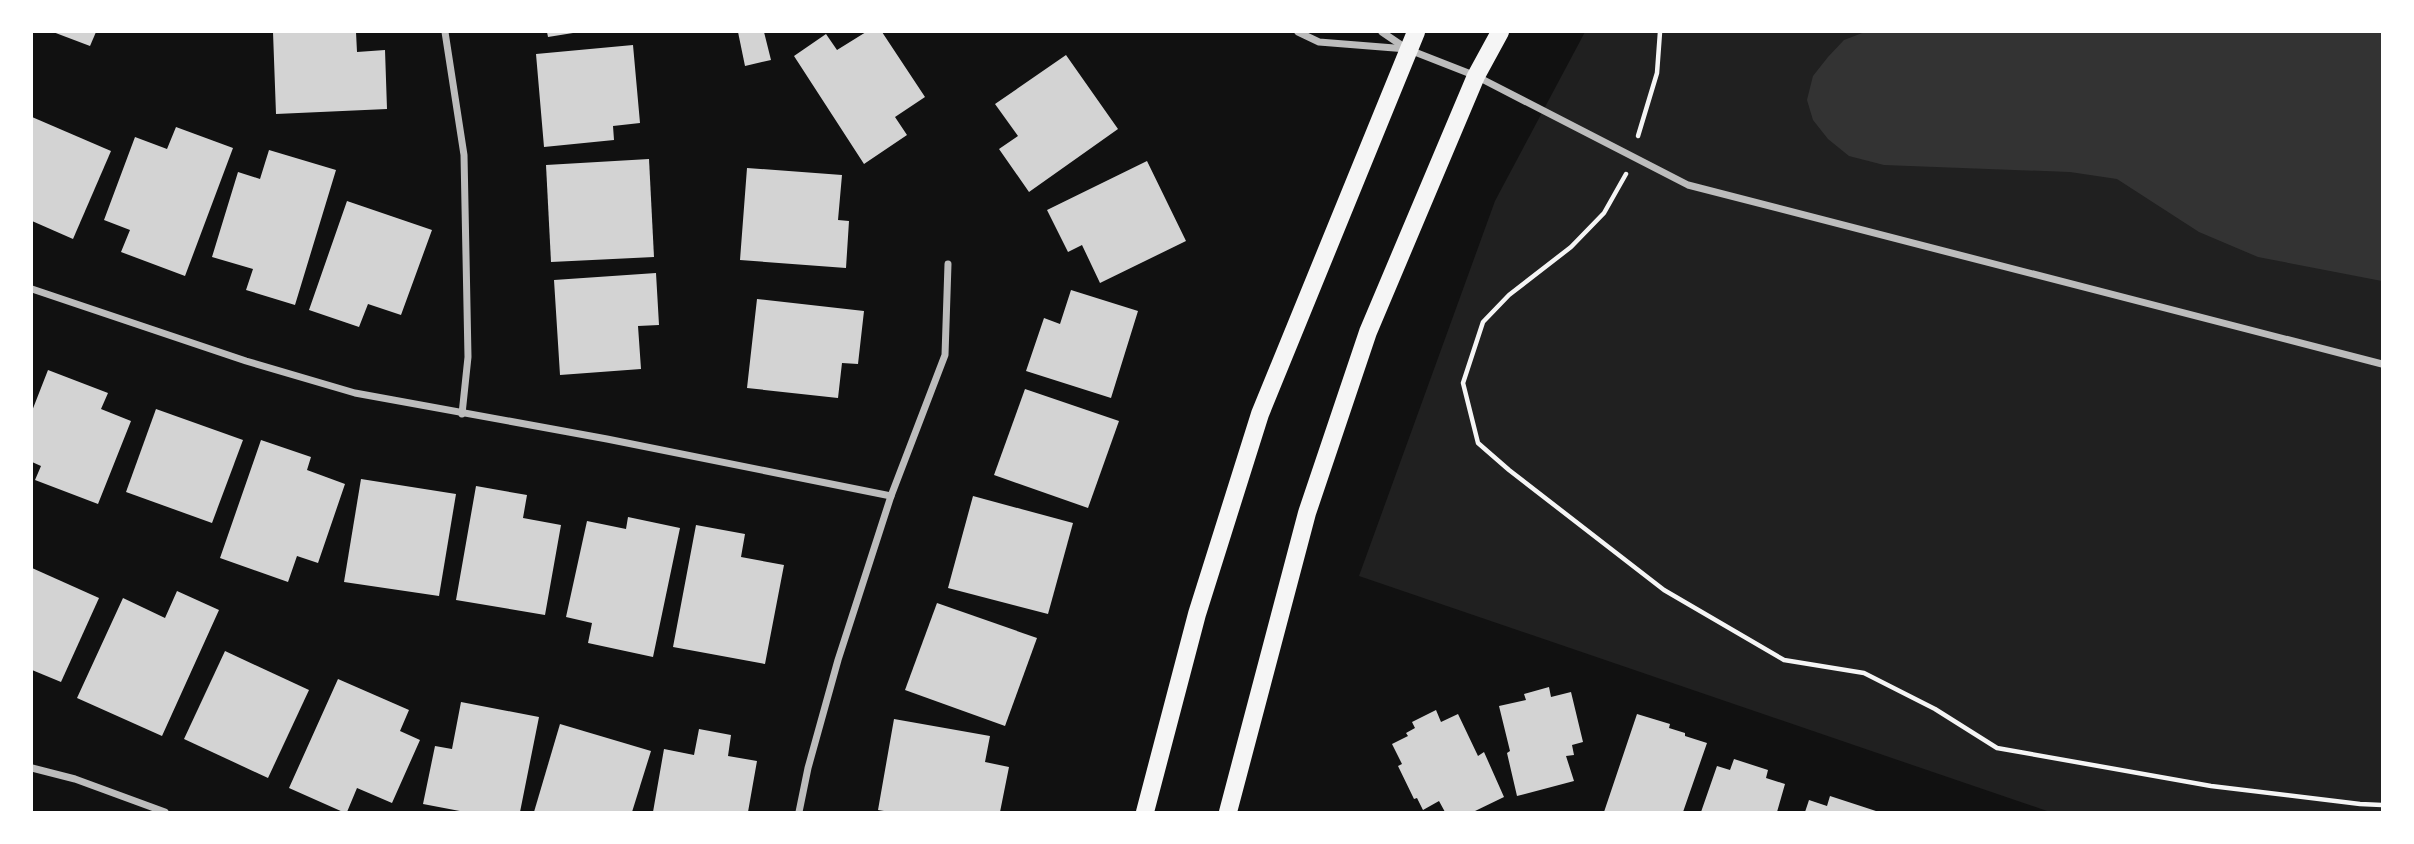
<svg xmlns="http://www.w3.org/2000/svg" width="2414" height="844" font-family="Karla,sans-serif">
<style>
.green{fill:#202020}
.water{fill:#333}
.building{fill:#d3d3d3}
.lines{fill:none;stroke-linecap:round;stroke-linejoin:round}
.path{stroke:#f5f5f5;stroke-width:4.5}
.minor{stroke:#bcbcbc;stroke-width:7}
.primary{stroke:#f5f5f5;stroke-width:18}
</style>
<rect width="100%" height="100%" fill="#111"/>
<polygon class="green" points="1585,32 2382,32 2382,812 2050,812 1359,576 1495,201"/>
<polygon class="water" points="1865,32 2382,32 2382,281 2258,257 2199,232 2117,179 2070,172 1884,165 1849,156 1828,139 1813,120 1807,100 1813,76 1828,57 1844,40"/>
<g class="building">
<polygon points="53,32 96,32 90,46"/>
<polygon points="273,32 356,32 357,52 385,50 387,109 276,114"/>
<polygon points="547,32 573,32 573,33 548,37"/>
<polygon points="738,32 764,32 771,60 745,66"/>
<polygon points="866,32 882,32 925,97 895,117 907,135 864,164 794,56 826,34 837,50"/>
<polygon points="633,45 640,123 613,126 614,140 544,147 536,54"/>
<polygon points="1066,55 1118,129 1029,192 999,149 1018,136 995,104"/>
<polygon points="32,117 111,151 73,239 32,221"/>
<polygon points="176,127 233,148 185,276 121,252 130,230 104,220 135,137 167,149"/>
<polygon points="269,150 336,170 295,305 246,290 253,269 212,257 238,172 260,179"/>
<polygon points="649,159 654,257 551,262 546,165"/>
<polygon points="1147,161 1186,241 1100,283 1082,245 1068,252 1047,210"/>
<polygon points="747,168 842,175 838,220 849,221 846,268 740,260"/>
<polygon points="347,201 432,230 401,315 368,304 359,327 309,310"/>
<polygon points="656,273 659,325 638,326 641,369 560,375 554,280"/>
<polygon points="1071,290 1138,311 1111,398 1026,371 1044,318 1060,324"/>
<polygon points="757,299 864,311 858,364 842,363 838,398 747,388"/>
<polygon points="48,370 108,393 101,409 131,421 98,504 35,480 41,466 32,462 32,411"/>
<polygon points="1025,389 1119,421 1088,508 994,475"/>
<polygon points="156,409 243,440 212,523 126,492"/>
<polygon points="261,440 311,457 307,470 345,484 318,563 297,556 288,582 220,558"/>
<polygon points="361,479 456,494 439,596 344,582"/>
<polygon points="476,486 527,495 523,518 561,525 545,615 456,600"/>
<polygon points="973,496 1073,523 1048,614 948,588"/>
<polygon points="628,517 680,528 653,657 588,643 592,623 566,617 587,521 626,529"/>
<polygon points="696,525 745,534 741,557 784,565 765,664 673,647"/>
<polygon points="32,568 99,598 61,682 32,670"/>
<polygon points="177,591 219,610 162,736 77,698 123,598 165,618"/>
<polygon points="937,603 1037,638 1005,726 905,690"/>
<polygon points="225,651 309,690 268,778 184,739"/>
<polygon points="338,679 409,710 400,731 420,740 392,803 357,788 347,812 343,812 289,788"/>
<polygon points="1549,687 1551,697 1571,692 1583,742 1572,745 1574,755 1566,756 1574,781 1517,796 1507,753 1510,751 1499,706 1526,700 1524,694"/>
<polygon points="461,702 539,717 520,812 465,812 423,804 435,746 452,749"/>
<polygon points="1436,710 1441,722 1458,714 1478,756 1484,752 1504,797 1473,812 1445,812 1439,801 1423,810 1417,798 1414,799 1398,766 1402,764 1392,744 1408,736 1406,733 1415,728 1412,722"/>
<polygon points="1637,714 1670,724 1669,728 1685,733 1685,736 1707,743 1683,812 1604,812"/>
<polygon points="894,719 990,736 985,762 1009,767 1000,812 890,812 878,810"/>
<polygon points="560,724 651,751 632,812 534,812"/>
<polygon points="699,729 731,735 728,756 757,761 748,812 653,812 664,749 694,755"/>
<polygon points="1734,759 1768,770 1766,778 1785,784 1777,812 1701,812 1717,766 1730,770"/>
<polygon points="1830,796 1879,812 1805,812 1809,800 1827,806"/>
</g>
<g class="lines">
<g class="path">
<polyline points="1638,136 1657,73 1660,32"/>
<polyline points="1626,174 1604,213 1571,247 1509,295 1483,322 1463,383 1478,443 1509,470 1664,590 1784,660 1864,673 1935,709 1997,748 2211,786 2360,804 2382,805"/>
</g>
<g class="minor">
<polyline points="445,32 464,155 468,357 462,414"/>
<polyline points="1298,32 1319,42 1407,49"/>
<polyline points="1382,32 1407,49 1476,76 1688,185 2382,364"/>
<polyline points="32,289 246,361 355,393 607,439 891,496"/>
<polyline points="32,768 75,779 165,812"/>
<polyline points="799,812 808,768 838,660 891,496 945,355 948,264"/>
</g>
<g class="primary">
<polyline points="1145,812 1197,614 1260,414 1416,32"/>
<polyline points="1228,812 1307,513 1368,332 1476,76 1500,32"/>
</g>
</g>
<rect width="2414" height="844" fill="none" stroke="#ffffff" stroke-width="66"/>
</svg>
